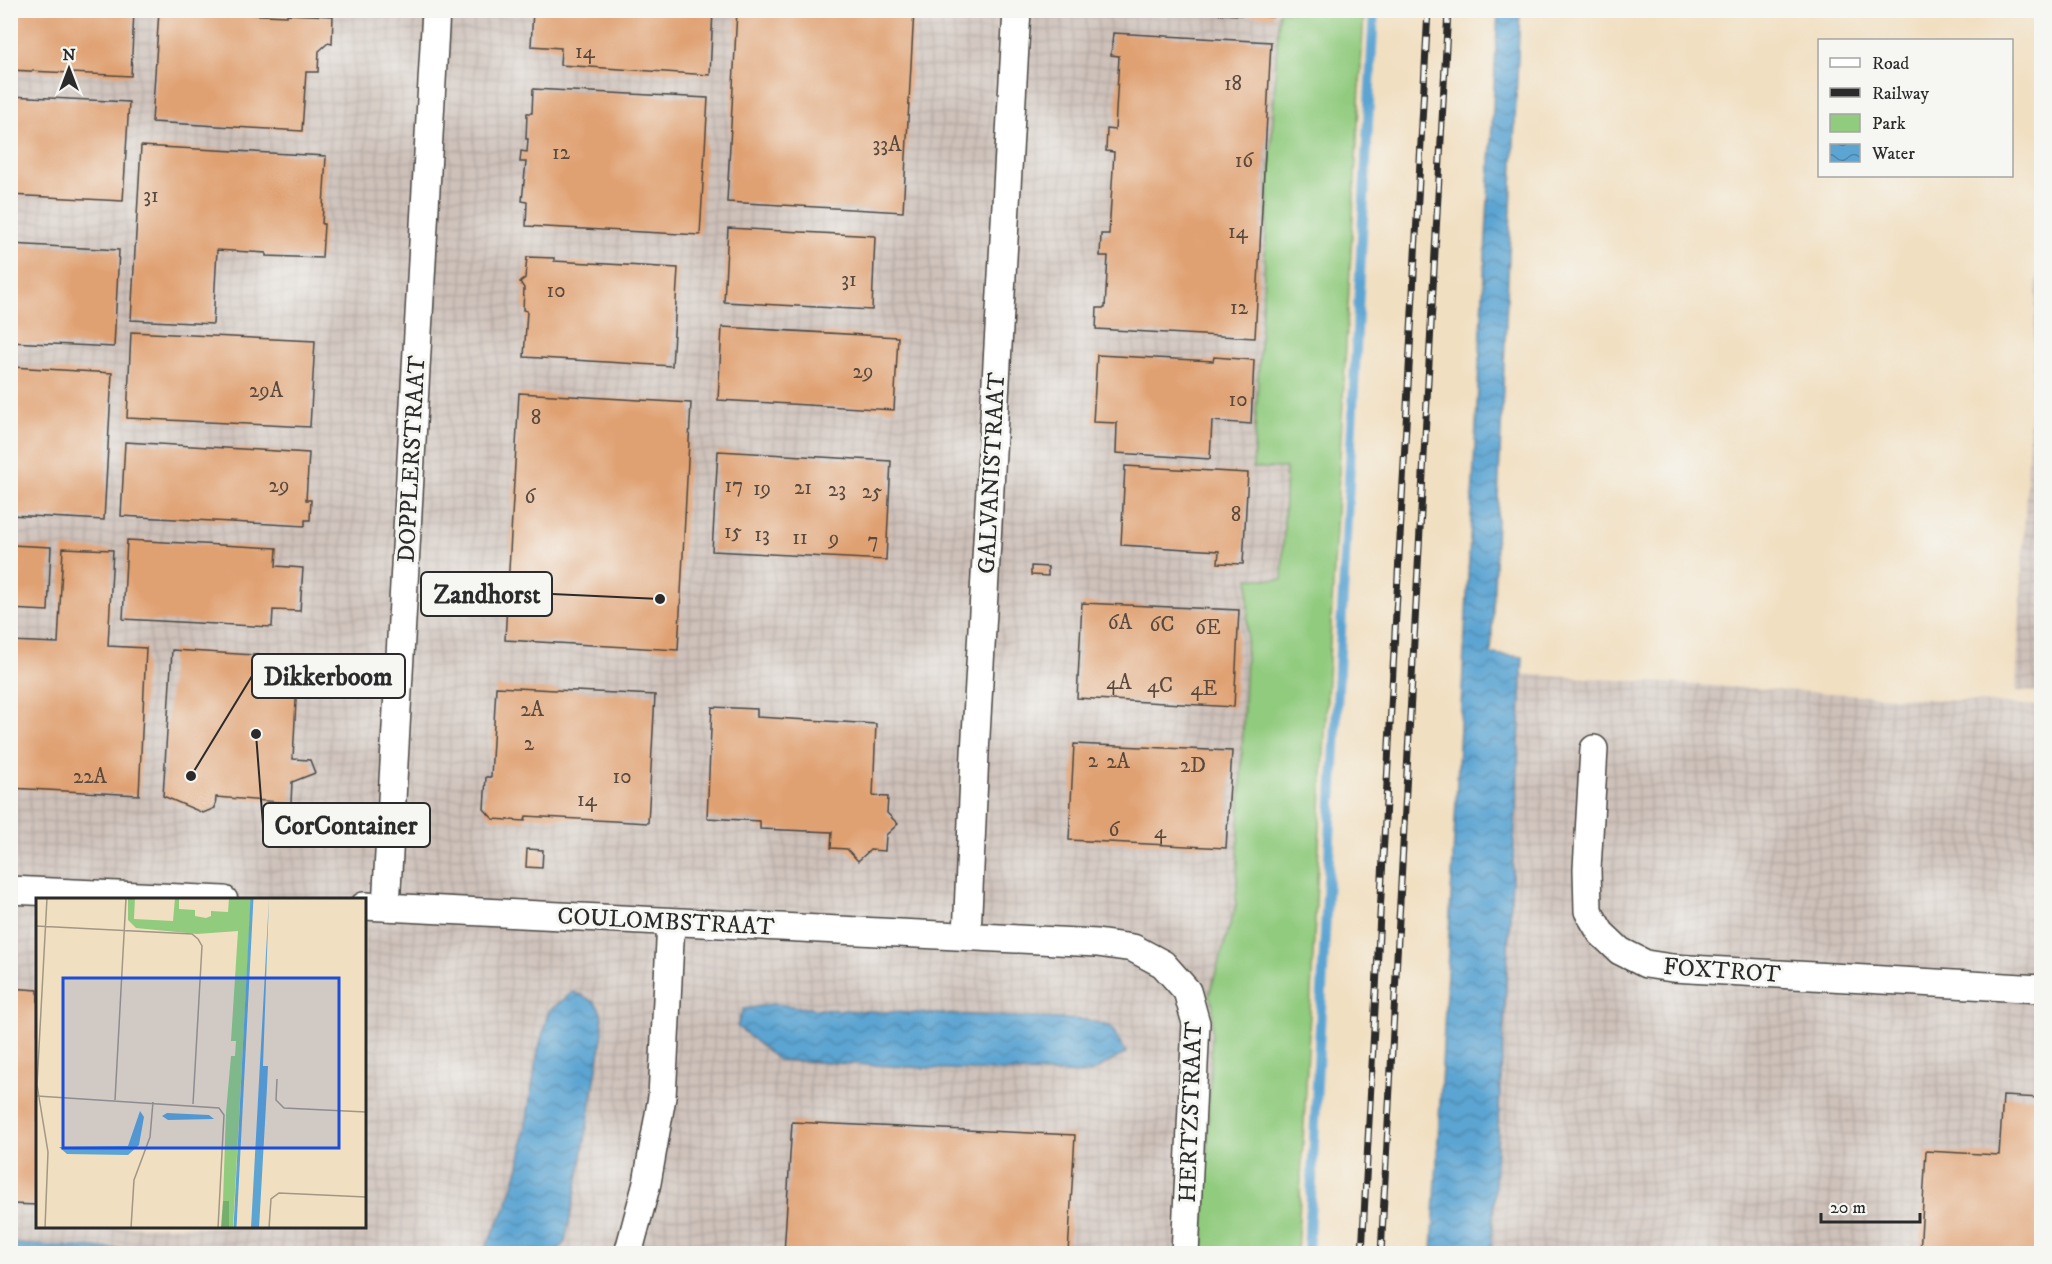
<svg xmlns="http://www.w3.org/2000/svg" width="2052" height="1264" font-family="'IM FELL DW Pica',serif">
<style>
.industrial{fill:url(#industrial-grid);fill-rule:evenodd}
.green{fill:#91cb7e;stroke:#5e7b54;stroke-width:1.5}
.water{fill:url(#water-waves);stroke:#44687e;stroke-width:1.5}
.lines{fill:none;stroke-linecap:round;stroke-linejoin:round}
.stream{stroke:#5ca4d2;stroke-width:10}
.building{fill:#e0a172}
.street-casing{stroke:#494642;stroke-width:30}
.street{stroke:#fff;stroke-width:27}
.rail-casing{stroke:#2b2b2b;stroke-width:7}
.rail{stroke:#f6f6f2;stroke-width:4.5;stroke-dasharray:14;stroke-linecap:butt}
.labels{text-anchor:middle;stroke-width:6;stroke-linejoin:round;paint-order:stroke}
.number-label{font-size:21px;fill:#58483d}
.street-label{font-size:24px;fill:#2b2b2b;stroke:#f6f6f2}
.inset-river{fill:none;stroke:#5ca4d2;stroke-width:3}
.inset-road{fill:none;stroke:#a29785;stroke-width:1.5}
.view{fill:#1d4ed8;fill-opacity:0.15;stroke:#1d4ed8;stroke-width:3}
.inset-edge{fill:none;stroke:#2b2b2b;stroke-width:3}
.leader{fill:none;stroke:#2b2b2b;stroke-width:2}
.callout-dot{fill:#2b2b2b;stroke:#f6f6f2;stroke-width:2}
.callout{fill:#f6f6f2;stroke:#2b2b2b;stroke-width:2}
.callout-label{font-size:26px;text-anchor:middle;font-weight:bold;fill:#2b2b2b}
</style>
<defs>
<pattern id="industrial-grid" width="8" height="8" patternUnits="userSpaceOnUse" patternTransform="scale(1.5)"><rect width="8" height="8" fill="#cec1ba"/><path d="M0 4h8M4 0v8" fill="none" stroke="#b1a6a0"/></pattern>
<pattern id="water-waves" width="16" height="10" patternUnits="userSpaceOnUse" patternTransform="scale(1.5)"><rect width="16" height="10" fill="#5ca4d2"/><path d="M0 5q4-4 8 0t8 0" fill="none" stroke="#4c86ab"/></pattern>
</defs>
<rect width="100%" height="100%" fill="#f6f6f2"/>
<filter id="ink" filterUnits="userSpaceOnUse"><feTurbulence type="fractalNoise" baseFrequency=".0167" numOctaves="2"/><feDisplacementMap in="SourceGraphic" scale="12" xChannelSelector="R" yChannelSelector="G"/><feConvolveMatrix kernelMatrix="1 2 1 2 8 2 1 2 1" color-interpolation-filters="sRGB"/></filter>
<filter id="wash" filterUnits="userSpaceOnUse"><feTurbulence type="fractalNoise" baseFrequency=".008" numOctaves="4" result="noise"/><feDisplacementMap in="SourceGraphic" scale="24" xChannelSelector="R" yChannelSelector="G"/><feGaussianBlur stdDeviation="1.35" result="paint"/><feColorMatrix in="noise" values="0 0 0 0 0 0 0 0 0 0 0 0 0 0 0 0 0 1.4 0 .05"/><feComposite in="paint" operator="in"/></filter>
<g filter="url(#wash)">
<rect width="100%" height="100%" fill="#f1dfc1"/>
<g class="industrial">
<path d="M10 11H1347L1275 1253H11ZM38 900H364V1226H38Z"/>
<polygon points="2041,196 2041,692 2016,691"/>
<polygon points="1486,672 2041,706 2041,1253 1453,1254"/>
</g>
<polygon class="green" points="1279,11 1364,11 1297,1253 1203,1253 1213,1005 1209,995 1236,905 1249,578 1282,580 1286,468 1253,468"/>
<g class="water">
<polygon points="1498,11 1520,11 1491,654 1523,657 1516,808 1491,1253 1432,1253"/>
<path d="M573 992C597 1002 603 1004 603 1032L579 1175 565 1242 556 1253H479L483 1252 507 1205 519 1166 538 1051 549 1011Z"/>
<polygon points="774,1004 815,1009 1088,1020 1111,1027 1126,1053 1088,1074 945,1069 778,1060 737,1026 743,1009"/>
<polygon points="11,1244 202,1253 11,1254"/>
</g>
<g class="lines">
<polyline class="stream" points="1308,1254 1374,10"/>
</g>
<g id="blocks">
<g class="building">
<polygon points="10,10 134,10 131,76 10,70"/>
<polygon points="159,10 287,16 287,14 333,16 332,44 328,43 319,51 318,72 306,72 302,131 152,122"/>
<polygon points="533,10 713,10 710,75 560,65 561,48 531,46"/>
<polygon points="737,10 914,10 903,212 727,202"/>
<polygon points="1191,10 1274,10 1273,17 1191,12"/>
<polygon points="1113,33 1271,42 1255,338 1096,329 1097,308 1105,308 1108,256 1100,256 1101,234 1109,234 1114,152 1106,151 1107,129 1115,130 1119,56 1111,55"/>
<polygon points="533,89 708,98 700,235 526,226 527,202 522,201 526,162 520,162 521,151 527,152 528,139 526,139 527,113 532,113"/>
<polygon points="10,96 129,102 123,201 10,195"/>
<polygon points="141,146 326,156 322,224 324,224 322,258 266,256 266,253 217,250 213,324 131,320"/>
<polygon points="728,228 875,236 872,310 724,302"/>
<polygon points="10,244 119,250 114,347 10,342"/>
<polygon points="527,257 554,258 554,261 678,268 672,366 524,357 527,311 523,310 524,288 520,282 525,278"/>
<polygon points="722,327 898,337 894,410 718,400"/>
<polygon points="131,332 315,341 310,427 127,418"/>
<polygon points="1097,355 1213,361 1214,357 1254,360 1251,424 1212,421 1210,459 1116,453 1117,423 1093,422"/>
<polygon points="12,367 112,373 104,520 10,515"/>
<polygon points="519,393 691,403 678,650 505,640"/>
<polygon points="125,442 309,453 306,500 311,500 310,520 305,520 305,526 121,516"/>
<polygon points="718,451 891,461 886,560 712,551"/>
<polygon points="1125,466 1248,473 1243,564 1218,563 1219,551 1121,545"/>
<polygon points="127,540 277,548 276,566 303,568 300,611 273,610 272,627 123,619"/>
<polygon points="10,545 51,547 48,611 10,609"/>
<polygon points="63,548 113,550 108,646 146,648 139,795 10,788 10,641 58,643"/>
<polygon points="1031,566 1048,567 1048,576 1031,575"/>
<polygon points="1082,603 1239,610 1234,707 1077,698"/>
<polygon points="172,650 273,656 272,680 297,681 293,759 310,760 315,773 292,782 291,803 216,797 215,808 203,813 163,796"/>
<polygon points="496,687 655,695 648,823 526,816 525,821 493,819 484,809 486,777 491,777"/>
<polygon points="712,707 757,709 757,717 876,724 873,796 888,797 887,813 898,824 886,835 885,851 870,850 858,861 847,849 831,848 832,832 760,829 760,821 707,818"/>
<polygon points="1074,744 1232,751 1226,848 1069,840"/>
<polygon points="527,849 543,850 542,868 526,867"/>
<polygon points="10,988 38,990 38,1205 10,1204"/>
<polygon points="2003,1096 2042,1098 2042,1254 1920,1254 1926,1151 1999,1155"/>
<polygon points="792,1122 1075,1135 1068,1254 784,1254"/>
</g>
</g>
</g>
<g filter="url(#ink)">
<use href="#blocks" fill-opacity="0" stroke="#494642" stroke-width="1.5"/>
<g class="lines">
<g class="street-casing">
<g id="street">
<polyline points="1594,749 1587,869 1588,911 1601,933 1620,951 1646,964 1672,968 2042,989"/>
<polyline points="10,890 224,900"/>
<polyline points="364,906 1097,943 1133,948 1163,964 1187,991 1196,1023 1185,1254"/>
<polyline points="386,907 436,10"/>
<polyline points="967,935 975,753 1017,10"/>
<polyline points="628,1254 647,1183 662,1097 671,922"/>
</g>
</g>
<use href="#street" class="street"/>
<g class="rail-casing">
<g id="rail">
<polyline points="1362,1254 1428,10"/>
<polyline points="1381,1254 1448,10"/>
</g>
</g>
<use href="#rail" class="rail"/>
</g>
</g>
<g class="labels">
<g class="number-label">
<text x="585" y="58">14</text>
<text x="1233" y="90">18</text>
<text x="887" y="151">33A</text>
<text x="561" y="159">12</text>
<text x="1244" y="167">16</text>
<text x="151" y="202">31</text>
<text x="1238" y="238">14</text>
<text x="849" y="286">31</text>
<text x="556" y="297">10</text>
<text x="1239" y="314">12</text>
<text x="863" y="378">29</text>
<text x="266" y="397">29A</text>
<text x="1238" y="406">10</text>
<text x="536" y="424">8</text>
<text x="279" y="492">29</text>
<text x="734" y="492">17</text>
<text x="803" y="494">21</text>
<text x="762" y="495">19</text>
<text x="837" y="496">23</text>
<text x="872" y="498">25</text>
<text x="530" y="503">6</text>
<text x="1236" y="521">8</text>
<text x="733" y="538">15</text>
<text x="762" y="541">13</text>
<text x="800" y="544">11</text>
<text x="834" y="545">9</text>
<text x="873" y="547">7</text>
<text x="1120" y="629">6A</text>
<text x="1162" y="631">6C</text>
<text x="1208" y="634">6E</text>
<text x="1119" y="689">4A</text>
<text x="1160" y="692">4C</text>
<text x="1204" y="695">4E</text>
<text x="532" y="716">2A</text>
<text x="529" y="750">2</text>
<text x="1093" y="767">2</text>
<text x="1118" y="768">2A</text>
<text x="1193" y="772">2D</text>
<text x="90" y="783">22A</text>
<text x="622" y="783">10</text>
<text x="587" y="806">14</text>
<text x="1114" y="836">6</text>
<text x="1160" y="838">4</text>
</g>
<g class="street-label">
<text transform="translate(411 459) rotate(-87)" y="8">DOPPLERSTRAAT</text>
<text transform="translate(991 473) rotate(-87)" y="8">GALVANISTRAAT</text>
<text transform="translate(666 921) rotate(3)" y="8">COULOMBSTRAAT</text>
<text transform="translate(1722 970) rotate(4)" y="8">FOXTROT</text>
<text transform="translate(1190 1112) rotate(-88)" y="8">HERTZSTRAAT</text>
</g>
</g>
<g transform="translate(36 898)">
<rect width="330" height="330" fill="#f1dfc1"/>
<path d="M92 0H99L98 21 137 23 139 0H143V11L159 12V18L170 20 175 18V13L192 14 193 0H215L197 330H193V303H187L190 214 195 158H199L200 143H195L202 33 161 36 100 30 92 22Z" fill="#91cb7e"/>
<path d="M187 303H193V330H185Z" fill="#74af6d"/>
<path d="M233 0 227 168H232L231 189 223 330H215ZM104 213 108 219 103 247 92 257 31 256 23 249 92 248ZM131 215 173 217 178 221 132 222 126 218Z" fill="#5ca4d2"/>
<path class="inset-river" d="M199 330 216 0"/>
<path class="inset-road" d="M0 28 156 36 162 41 166 48 157 206M241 181 240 202 248 210 330 214M1 198 183 210 188 217 182 330M79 202 90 0M9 330 12 254 1 187 11 0M95 330 98 282 114 239 117 204M233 330 235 301 243 295 330 299"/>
<path class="view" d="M27 80H303V250H27Z"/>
<rect width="330" height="330" class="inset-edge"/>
</g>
<path class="leader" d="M660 599L552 594M191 776L252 676M256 734L263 825"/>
<g class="callout-dot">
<circle cx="660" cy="599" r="6"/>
<circle cx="191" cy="776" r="6"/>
<circle cx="256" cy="734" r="6"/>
</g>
<g class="callout">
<rect x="421" y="572" width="131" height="44" rx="6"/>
<rect x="252" y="654" width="153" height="44" rx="6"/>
<rect x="263" y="803" width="167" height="44" rx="6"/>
</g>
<g class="callout-label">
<text x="487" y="603">Zandhorst</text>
<text x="328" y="685">Dikkerboom</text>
<text x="346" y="834">CorContainer</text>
</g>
<rect width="2052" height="1264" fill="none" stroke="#f6f6f2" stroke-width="36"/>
<rect x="1818" y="39" width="195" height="138" fill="#f6f6f2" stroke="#a5a5a2" stroke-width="1.5"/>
<rect x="1830" y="58" width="30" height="9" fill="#ffffff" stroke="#a5a5a2" stroke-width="1.5"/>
<text x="1872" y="69" font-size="18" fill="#2b2b2b">Road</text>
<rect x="1830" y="88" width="30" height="9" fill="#2b2b2b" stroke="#a5a5a2" stroke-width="1.5"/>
<text x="1872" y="99" font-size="18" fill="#2b2b2b">Railway</text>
<rect x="1830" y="114" width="30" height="18" fill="#91cb7e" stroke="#a5a5a2" stroke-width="1.5"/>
<text x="1872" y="129" font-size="18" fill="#2b2b2b">Park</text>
<rect x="1830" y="144" width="30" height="18" fill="url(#water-waves)" stroke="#a5a5a2" stroke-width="1.5"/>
<text x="1872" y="159" font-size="18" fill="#2b2b2b">Water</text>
<g transform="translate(69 69)" stroke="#f6f6f2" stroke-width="4.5" paint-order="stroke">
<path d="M0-4.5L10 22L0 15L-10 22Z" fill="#2b2b2b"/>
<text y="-9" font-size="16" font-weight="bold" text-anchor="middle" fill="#2b2b2b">N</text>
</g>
<path d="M1821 1213v9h99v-9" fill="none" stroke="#2b2b2b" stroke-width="3"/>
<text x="1830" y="1213" font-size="18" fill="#2b2b2b" stroke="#f6f6f2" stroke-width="4.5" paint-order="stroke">20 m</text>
</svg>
